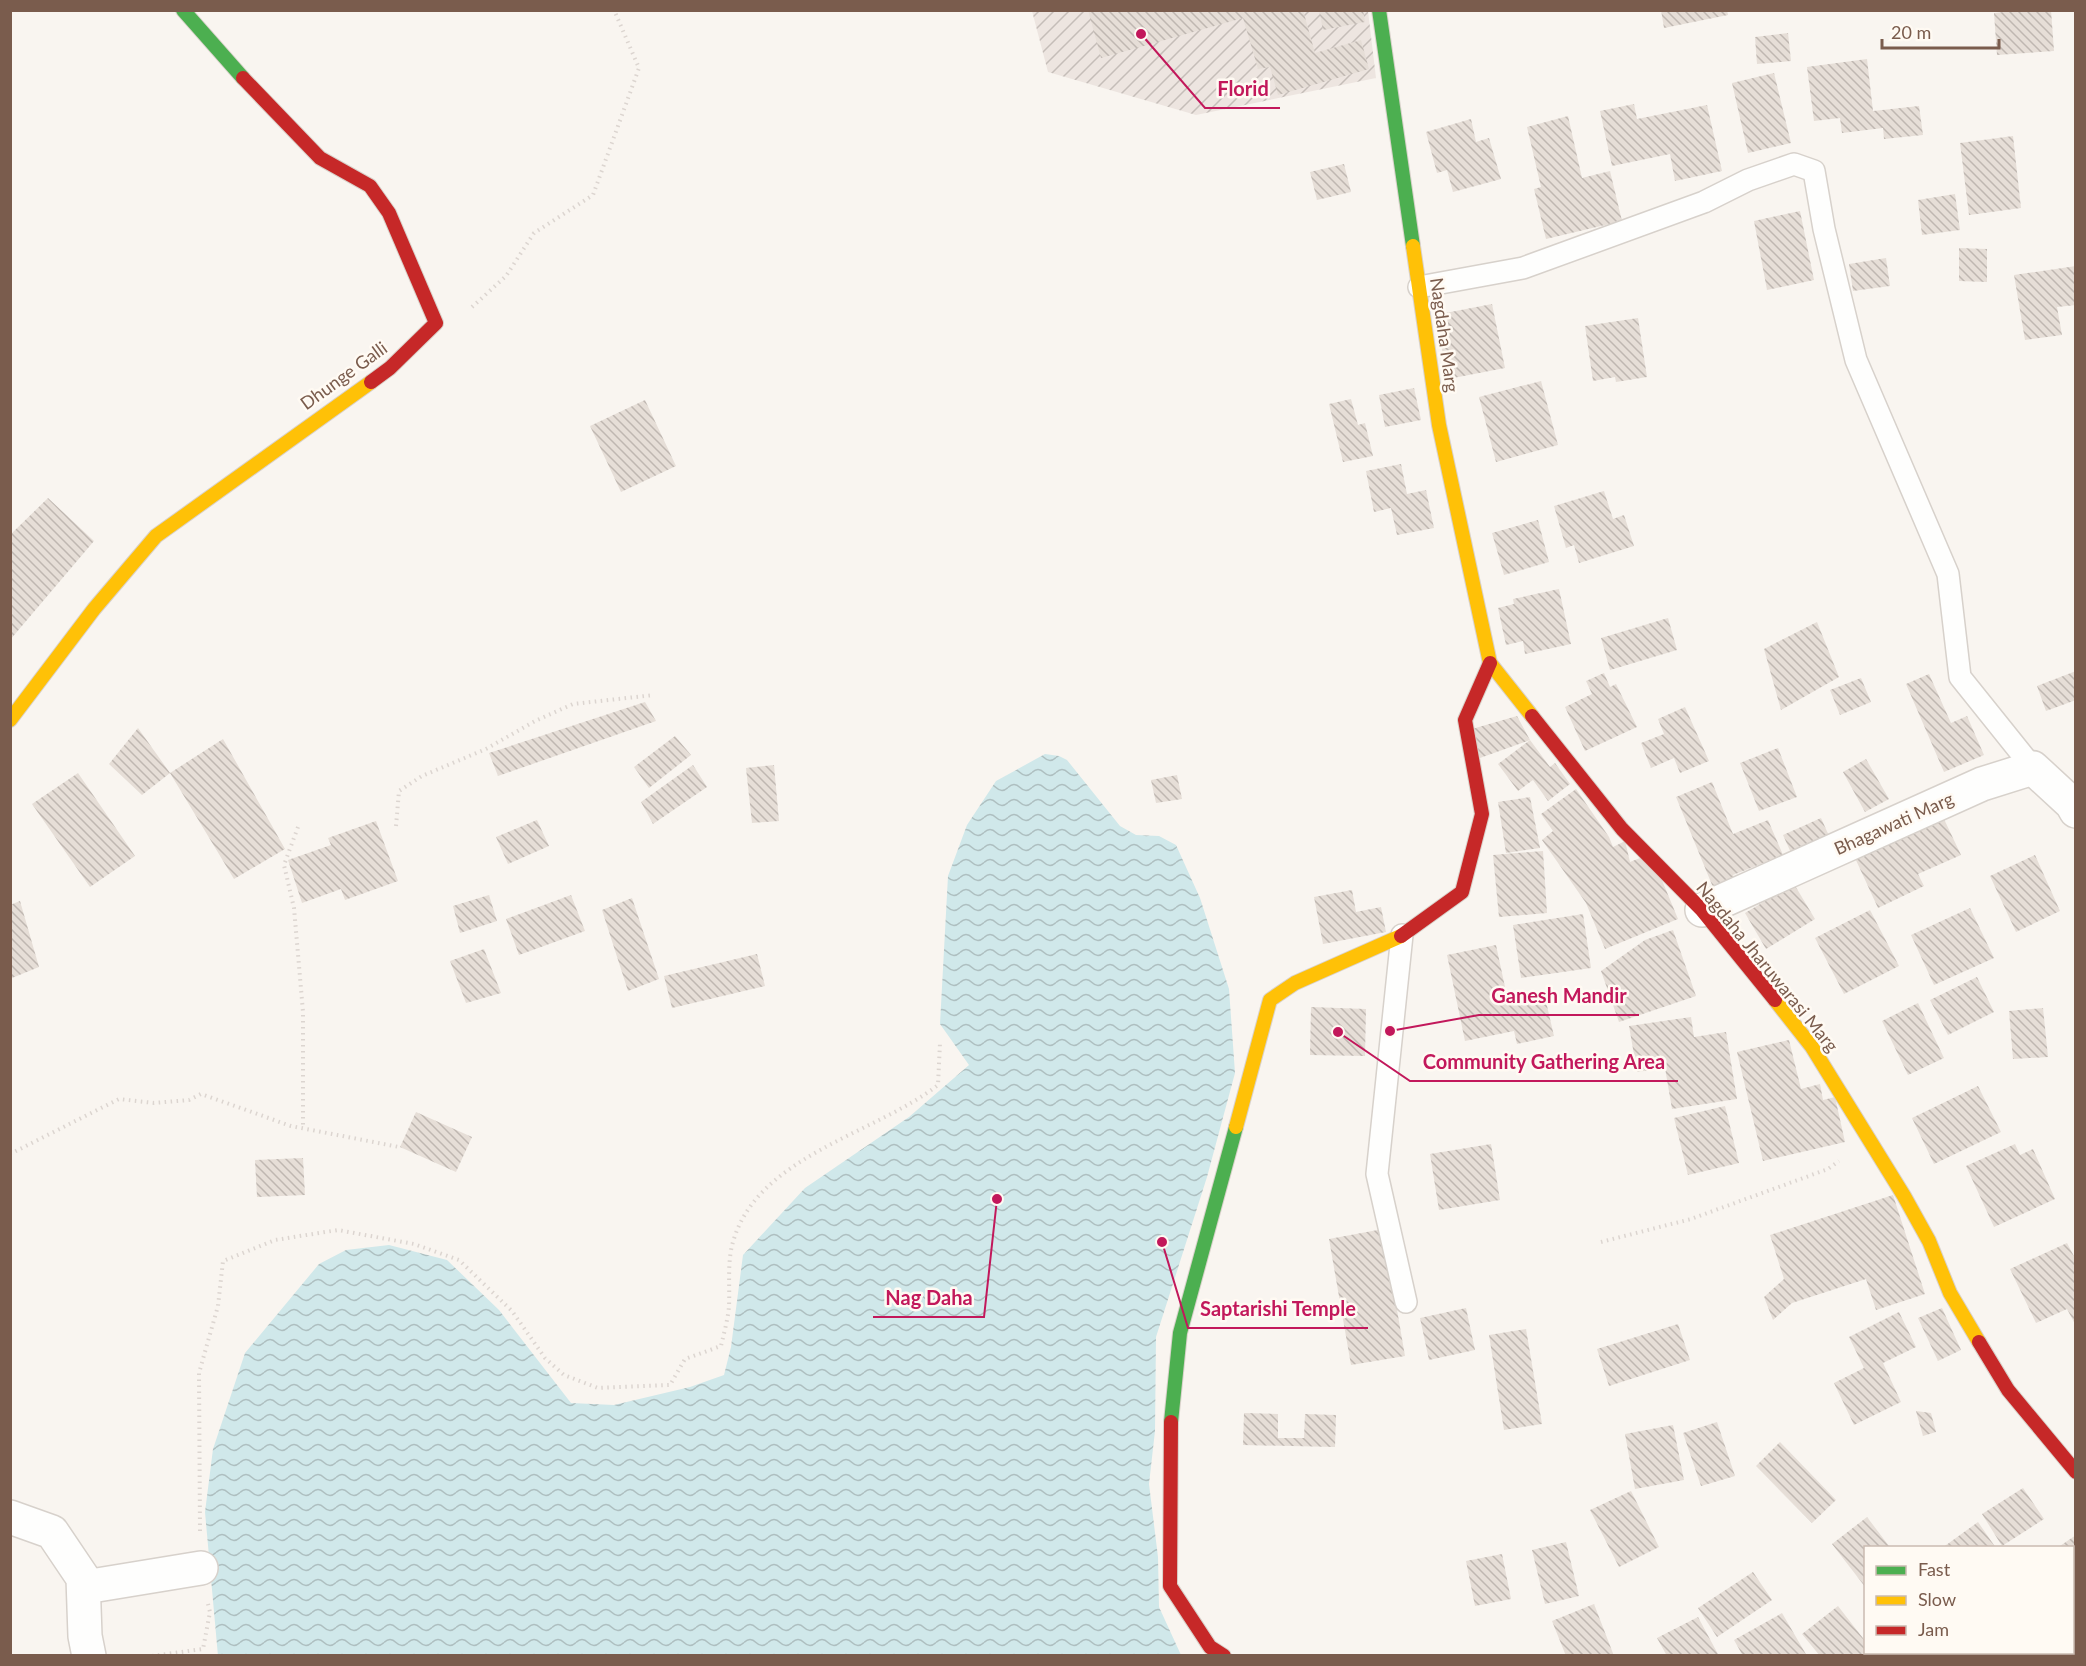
<svg xmlns="http://www.w3.org/2000/svg" width="2086" height="1666" font-family="Lato,sans-serif">
<style>
.industrial{fill:url(#industrial-furrows)}
.water{fill:url(#water-waves)}
.building{fill:url(#building-back-hatch)}
.lines{fill:none;stroke-linecap:round;stroke-linejoin:round}
.lane-casing{stroke:#d7d1cb;stroke-width:24}
.street-casing{stroke:#d7d1cb;stroke-width:36}
.fast-casing{stroke:#d9d2cb;stroke-width:16}
.slow-casing{stroke:#d9d2cb;stroke-width:16}
.jam-casing{stroke:#d9d2cb;stroke-width:16}
.path{stroke:#dcd5d0;stroke-width:4;stroke-dasharray:1.5 4.5;stroke-linecap:butt}
.lane{stroke:#fefefd;stroke-width:21}
.street{stroke:#fefefd;stroke-width:33}
.fast{stroke:#4caf50;stroke-width:14}
.slow{stroke:#ffc107;stroke-width:14}
.jam{stroke:#c62828;stroke-width:14}
.labels{text-anchor:middle;stroke-width:5;stroke-linejoin:round;paint-order:stroke}
.street-label{font-size:18px;fill:#7a5c4d;stroke:#fffaf3}
.leader{fill:none;stroke:#c2185b;stroke-width:2}
.callout-dot{fill:#c2185b;stroke:#fffaf3;stroke-width:2}
.callout-label{font-size:20px;text-anchor:middle;font-weight:bold;fill:#c2185b;stroke:#fffaf3;stroke-width:5;stroke-linejoin:round;paint-order:stroke}
</style>
<defs>
<pattern id="industrial-furrows" width="10" height="10" patternUnits="userSpaceOnUse" patternTransform="scale(1.5)"><rect width="10" height="10" fill="#ede5e0"/><path d="M-1 1l2-2M0 10L10 0M9 11l2-2" fill="none" stroke="#c5bdb8"/></pattern>
<pattern id="water-waves" width="16" height="10" patternUnits="userSpaceOnUse" patternTransform="scale(1.5)"><rect width="16" height="10" fill="#d0e8ea"/><path d="M0 5q4-4 8 0t8 0" fill="none" stroke="#aebfc0"/></pattern>
<pattern id="building-back-hatch" width="6" height="6" patternUnits="userSpaceOnUse" patternTransform="scale(1.5)"><rect width="6" height="6" fill="#e6ded7"/><path d="M-1 5l2 2M0 0l6 6M5-1l2 2" fill="none" stroke="#bfb7b1"/></pattern>
</defs>
<rect width="100%" height="100%" fill="#f9f5f0"/>
<polygon class="industrial" points="1032,11 1368,11 1376,78 1196,115 1048,72"/>
<polygon class="water" points="1045,754 1059,756 1067,760 1120,826 1136,835 1159,836 1176,845 1200,898 1229,989 1235,1073 1207,1177 1156,1337 1155,1431 1149,1484 1158,1557 1159,1607 1181,1655 218,1656 205,1512 213,1449 245,1353 319,1264 346,1250 389,1245 447,1260 499,1310 571,1403 614,1405 690,1387 724,1375 731,1347 743,1255 805,1188 909,1117 969,1065 940,1024 948,876 967,825 996,781"/>
<g class="building">
<polygon points="1088,10 1303,10 1315,53 1361,40 1369,69 1278,95 1270,67 1258,69 1243,18 1101,58"/>
<polygon points="1319,10 1363,10 1365,22 1323,30"/>
<polygon points="1661,10 1727,10 1728,15 1664,28"/>
<polygon points="2022,10 2051,10 2054,51 1997,55 1994,13"/>
<polygon points="1788,33 1791,61 1757,64 1755,37"/>
<polygon points="1867,59 1873,111 1919,106 1923,135 1884,139 1883,128 1842,133 1840,118 1814,121 1807,67"/>
<polygon points="1774,73 1791,143 1748,153 1732,83"/>
<polygon points="1634,104 1637,119 1707,105 1722,171 1675,181 1670,154 1612,166 1600,111"/>
<polygon points="1568,116 1582,178 1610,171 1622,221 1546,239 1534,189 1541,187 1527,127"/>
<polygon points="1471,119 1476,142 1489,138 1501,179 1453,192 1447,170 1437,173 1426,132"/>
<polygon points="2013,136 2021,208 1969,215 1960,143"/>
<polygon points="1344,164 1351,192 1317,200 1310,172"/>
<polygon points="1955,194 1960,230 1922,235 1918,200"/>
<polygon points="1800,211 1814,280 1767,290 1754,221"/>
<polygon points="1959,248 1987,249 1987,282 1959,281"/>
<polygon points="1886,258 1890,286 1853,291 1849,264"/>
<polygon points="2076,266 2076,305 2057,307 2062,335 2025,340 2014,275"/>
<polygon points="1492,304 1505,368 1448,379 1435,315"/>
<polygon points="1638,318 1647,377 1616,382 1615,377 1593,381 1585,326"/>
<polygon points="1541,381 1558,445 1496,462 1479,397"/>
<polygon points="1414,388 1421,420 1385,427 1379,395"/>
<polygon points="1351,399 1358,425 1365,423 1373,456 1343,462 1329,404"/>
<polygon points="645,400 676,466 621,492 590,426"/>
<polygon points="1401,464 1407,494 1426,490 1434,528 1397,535 1391,508 1374,512 1366,471"/>
<polygon points="1604,491 1613,519 1624,515 1634,546 1579,563 1574,545 1566,548 1554,506"/>
<polygon points="48,498 94,541 10,640 10,535"/>
<polygon points="1538,520 1549,562 1504,575 1492,533"/>
<polygon points="1559,589 1571,644 1525,654 1523,641 1506,645 1498,608 1514,604 1513,599"/>
<polygon points="1668,618 1677,650 1610,670 1601,638"/>
<polygon points="1817,622 1839,677 1781,710 1764,649"/>
<polygon points="2076,671 2076,700 2046,711 2037,686"/>
<polygon points="1604,673 1610,687 1616,684 1637,727 1585,751 1565,707 1592,694 1586,681"/>
<polygon points="1929,674 1951,723 1967,716 1984,755 1944,772 1906,684"/>
<polygon points="1861,678 1871,702 1840,715 1830,690"/>
<polygon points="645,702 656,721 498,776 489,753"/>
<polygon points="1685,707 1709,761 1680,773 1674,758 1651,768 1641,743 1664,734 1658,719"/>
<polygon points="1517,716 1530,740 1550,767 1555,763 1570,784 1548,801 1533,780 1518,791 1498,764 1530,740 1480,758 1472,729"/>
<polygon points="138,728 170,773 223,739 285,849 234,879 170,773 142,795 109,764"/>
<polygon points="675,736 691,755 649,788 634,767"/>
<polygon points="1778,748 1797,797 1759,811 1740,763"/>
<polygon points="1866,759 1889,799 1865,812 1843,772"/>
<polygon points="693,765 707,787 653,824 641,802"/>
<polygon points="774,765 779,821 752,823 746,768"/>
<polygon points="78,773 135,856 90,887 32,804"/>
<polygon points="1177,775 1182,799 1156,803 1151,780"/>
<polygon points="1712,782 1733,834 1768,820 1783,855 1733,875 1738,888 1717,897 1676,797"/>
<polygon points="1576,789 1609,837 1613,847 1625,841 1630,862 1640,858 1659,873 1678,919 1605,949 1586,903 1542,840 1553,831 1541,814"/>
<polygon points="1530,797 1540,848 1506,853 1498,802"/>
<polygon points="1943,817 1961,855 1918,874 1924,886 1878,908 1855,858"/>
<polygon points="1821,818 1834,847 1796,864 1783,835"/>
<polygon points="537,820 549,846 508,864 496,837"/>
<polygon points="376,821 398,881 345,900 341,889 302,903 288,860 331,845 328,838"/>
<polygon points="1543,851 1547,913 1499,917 1493,855"/>
<polygon points="2035,855 2060,911 2016,932 1990,876"/>
<polygon points="1794,884 1815,919 1766,949 1745,913"/>
<polygon points="1352,890 1356,912 1381,907 1386,932 1323,944 1314,897"/>
<polygon points="489,895 497,921 460,933 453,906"/>
<polygon points="571,895 585,931 519,955 506,919"/>
<polygon points="632,898 659,979 628,991 602,910"/>
<polygon points="20,901 39,967 12,978 10,905"/>
<polygon points="1970,908 1994,958 1934,985 1911,935"/>
<polygon points="1870,910 1899,966 1844,994 1815,938"/>
<polygon points="1583,914 1591,968 1521,978 1513,925"/>
<polygon points="1673,930 1696,996 1619,1022 1601,971 1645,940"/>
<polygon points="1496,945 1508,1001 1544,993 1554,1036 1517,1044 1514,1031 1465,1041 1447,955"/>
<polygon points="484,949 501,993 466,1003 450,961"/>
<polygon points="757,954 765,986 672,1008 664,976"/>
<polygon points="1977,977 1994,1012 1948,1035 1930,1000"/>
<polygon points="1918,1003 1944,1058 1908,1075 1882,1021"/>
<polygon points="1311,1007 1366,1009 1365,1056 1310,1055"/>
<polygon points="2043,1008 2048,1057 2013,1059 2009,1011"/>
<polygon points="1691,1017 1694,1037 1726,1032 1737,1099 1672,1109 1665,1068 1637,1072 1629,1026"/>
<polygon points="1789,1040 1801,1089 1820,1084 1823,1100 1835,1097 1845,1142 1763,1161 1737,1052"/>
<polygon points="1978,1086 2001,1132 1934,1164 1912,1118"/>
<polygon points="1725,1106 1739,1163 1688,1175 1674,1118"/>
<polygon points="416,1112 472,1137 456,1172 400,1147"/>
<polygon points="1491,1144 1500,1200 1439,1210 1430,1154"/>
<polygon points="2015,1144 2020,1155 2033,1149 2055,1199 1994,1227 1966,1166"/>
<polygon points="303,1158 305,1195 257,1197 255,1160"/>
<polygon points="1893,1195 1925,1294 1876,1310 1866,1279 1792,1303 1773,1320 1764,1297 1784,1279 1770,1235"/>
<polygon points="1383,1229 1405,1356 1351,1365 1329,1239"/>
<polygon points="2067,1243 2076,1260 2076,1326 2067,1309 2036,1323 2010,1269"/>
<polygon points="1466,1308 1475,1350 1429,1360 1420,1318"/>
<polygon points="1942,1308 1961,1350 1938,1361 1918,1318"/>
<polygon points="1899,1312 1916,1347 1883,1363 1901,1402 1854,1425 1834,1383 1864,1368 1849,1337"/>
<polygon points="1678,1324 1690,1360 1609,1386 1597,1349"/>
<polygon points="1526,1329 1542,1424 1504,1430 1489,1335"/>
<polygon points="1916,1411 1931,1413 1936,1432 1923,1436"/>
<polygon points="1244,1413 1278,1414 1278,1438 1304,1438 1305,1414 1336,1415 1335,1447 1243,1445"/>
<polygon points="1717,1422 1735,1476 1701,1486 1683,1433"/>
<polygon points="1673,1425 1684,1480 1635,1489 1625,1434"/>
<polygon points="1780,1442 1836,1500 1812,1523 1756,1466"/>
<polygon points="2023,1488 2044,1519 2002,1546 1982,1514"/>
<polygon points="1631,1491 1659,1547 1619,1567 1590,1510"/>
<polygon points="1867,1517 1889,1546 1866,1548 1866,1588 1832,1544"/>
<polygon points="1978,1522 1996,1548 1942,1548"/>
<polygon points="2076,1535 2076,1589 2072,1591 2072,1548 2057,1548"/>
<polygon points="1566,1542 1579,1596 1545,1604 1532,1550"/>
<polygon points="1502,1554 1511,1599 1475,1606 1466,1561"/>
<polygon points="1753,1572 1772,1600 1717,1637 1698,1608"/>
<polygon points="1594,1604 1614,1656 1566,1656 1552,1621"/>
<polygon points="1838,1606 1866,1642 1866,1652 1872,1652 1868,1656 1820,1656 1802,1634"/>
<polygon points="1782,1613 1807,1656 1743,1656 1734,1640"/>
<polygon points="1698,1617 1719,1656 1667,1656 1657,1638"/>
</g>
<g class="lines">
<g class="lane-casing">
<g id="lane">
<polyline points="1419,287 1523,268 1704,202 1748,180 1794,164 1814,171 1824,229 1856,360 1948,574 1960,677 2033,768"/>
<polyline points="1402,935 1377,1174 1406,1302"/>
</g>
</g>
<g class="street-casing">
<g id="street">
<polyline points="1702,910 1982,784 2033,768 2072,804 2076,811"/>
<polyline points="10,1517 52,1532 83,1578 85,1636 89,1656"/>
<polyline points="85,1587 201,1568"/>
</g>
</g>
<g class="fast-casing">
<g id="fast">
<polyline points="183,10 243,78"/>
<polyline points="1379,10 1413,246"/>
<polyline points="1171,1422 1180,1333 1236,1127"/>
</g>
</g>
<g class="slow-casing">
<g id="slow">
<polyline points="1413,246 1439,425 1490,663 1532,716"/>
<polyline points="10,720 94,609 156,536 371,382"/>
<polyline points="1775,1000 1812,1047 1904,1196 1929,1241 1950,1293 1979,1342"/>
<polyline points="1236,1127 1270,1000 1295,983 1401,936"/>
</g>
</g>
<g class="jam-casing">
<g id="jam">
<polyline points="243,78 320,158 370,186 389,213 436,323 390,368 371,382"/>
<polyline points="1532,716 1622,829 1702,910 1775,1000"/>
<polyline points="1401,936 1462,892 1482,814 1465,720 1490,663"/>
<polyline points="1979,1342 2008,1390 2076,1472"/>
<polyline points="1171,1422 1170,1586 1210,1647 1224,1656"/>
</g>
</g>
<g class="path">
<polyline points="472,307 506,276 534,233 593,195 639,68 614,10"/>
<polyline points="396,826 399,791 422,776 486,749 535,721 573,704 654,695"/>
<polyline points="298,827 284,865 294,908 303,1012 303,1128"/>
<polyline points="10,1154 119,1099 154,1103 189,1100 201,1094 291,1126 399,1147"/>
<polyline points="1601,1242 1691,1219 1828,1169 1839,1161"/>
<path d="M200 1531 199 1373 218 1306 223 1261 275 1240 338 1230 414 1244 459 1260 512 1311 545 1358 564 1375 598 1388 670 1385 685 1359 721 1346C724 1333 728 1319 729 1306 730 1285 727 1262 733 1242 757 1156 875 1134 938 1085L940 1043"/>
<polyline points="152,1656 203,1649 210,1612 208,1604"/>
</g>
<use href="#lane" class="lane"/>
<use href="#street" class="street"/>
<use href="#fast" class="fast"/>
<use href="#slow" class="slow"/>
<use href="#jam" class="jam"/>
</g>
<g class="labels">
<g class="street-label">
<text transform="translate(1444 335) rotate(82)" y="6">Nagdaha Marg</text>
<text transform="translate(344 376) rotate(-36)" y="6">Dhunge Galli</text>
<text transform="translate(1894 824) rotate(-24)" y="6">Bhagawati Marg</text>
<text transform="translate(1767 967) rotate(51)" y="6">Nagdaha Jharuwarasi Marg</text>
</g>
</g>
<path class="leader" d="M1141 34L1205 108H1280M1390 1031L1479 1015H1639M1338 1032L1410 1081H1678M997 1199L984 1317H873M1162 1242L1188 1328H1368"/>
<g class="callout-dot">
<circle cx="1141" cy="34" r="6"/>
<circle cx="1390" cy="1031" r="6"/>
<circle cx="1338" cy="1032" r="6"/>
<circle cx="997" cy="1199" r="6"/>
<circle cx="1162" cy="1242" r="6"/>
</g>
<g class="callout-label">
<text x="1243" y="96">Florid</text>
<text x="1559" y="1003">Ganesh Mandir</text>
<text x="1544" y="1069">Community Gathering Area</text>
<text x="929" y="1305">Nag Daha</text>
<text x="1278" y="1316">Saptarishi Temple</text>
</g>
<rect width="2086" height="1666" fill="none" stroke="#7a5c4d" stroke-width="24"/>
<rect x="1864" y="1546" width="210" height="108" fill="#fffaf3" stroke="#cabbb1" stroke-width="1.5"/>
<rect x="1876" y="1566" width="30" height="9" fill="#4caf50" stroke="#cabbb1" stroke-width="1.5"/>
<text x="1918" y="1576" font-size="18" fill="#7a5c4d">Fast</text>
<rect x="1876" y="1596" width="30" height="9" fill="#ffc107" stroke="#cabbb1" stroke-width="1.5"/>
<text x="1918" y="1606" font-size="18" fill="#7a5c4d">Slow</text>
<rect x="1876" y="1626" width="30" height="9" fill="#c62828" stroke="#cabbb1" stroke-width="1.5"/>
<text x="1918" y="1636" font-size="18" fill="#7a5c4d">Jam</text>
<path d="M1882 39v9h117v-9" fill="none" stroke="#7a5c4d" stroke-width="3"/>
<text x="1891" y="39" font-size="18" fill="#7a5c4d" stroke="#fffaf3" stroke-width="4.5" paint-order="stroke">20 m</text>
</svg>
